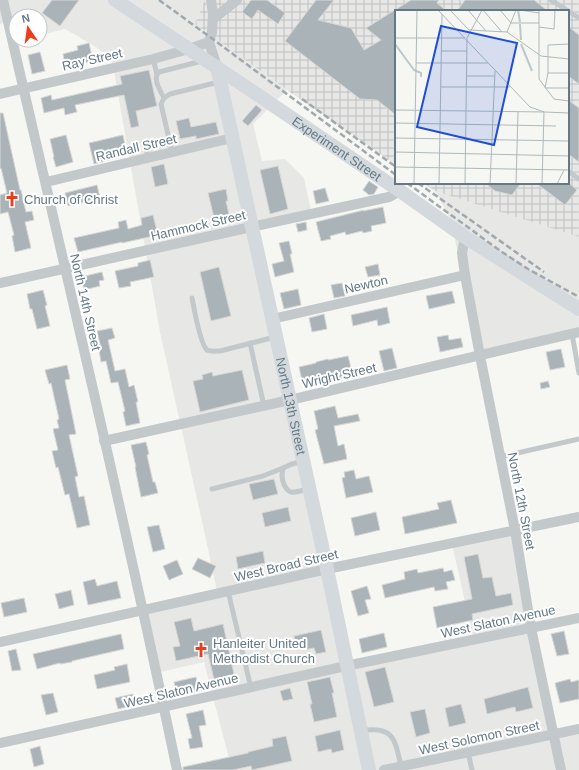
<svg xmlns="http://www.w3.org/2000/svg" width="579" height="770" font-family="Helvetica,sans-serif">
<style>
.built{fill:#e7e7e6}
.industrial{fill:url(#industrial-grid)}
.building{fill:#aab4b8;stroke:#d7d7d5}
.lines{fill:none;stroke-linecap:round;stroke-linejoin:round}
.lane{stroke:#c3c8ca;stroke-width:5}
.street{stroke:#c3c8ca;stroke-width:10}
.secondary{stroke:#d4d9dd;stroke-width:14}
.rail{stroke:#a1a9ae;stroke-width:2.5;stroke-dasharray:6 3;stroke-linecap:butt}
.labels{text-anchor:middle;stroke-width:4;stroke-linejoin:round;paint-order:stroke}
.street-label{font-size:13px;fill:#637985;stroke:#fff}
.poi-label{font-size:13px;fill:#637985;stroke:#fff;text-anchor:start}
.inset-river{fill:none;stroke:#bbc8cc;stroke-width:2}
.inset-road{fill:none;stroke:#aeb9bc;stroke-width:1}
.view{fill:#1d4ed8;fill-opacity:0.15;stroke:#1d4ed8;stroke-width:2}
.inset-edge{fill:none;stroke:#637985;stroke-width:2}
</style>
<defs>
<pattern id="industrial-grid" width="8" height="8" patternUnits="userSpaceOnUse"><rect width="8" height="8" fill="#e7e7e6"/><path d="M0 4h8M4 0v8" fill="none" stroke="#bfc0c0"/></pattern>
</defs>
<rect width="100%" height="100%" fill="#f6f6f2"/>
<g class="built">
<polygon points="0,0 205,0 195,24 287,90 253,124 262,161 285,159 304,178 312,215 253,230 346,669 474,642 452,544 513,532 556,738 579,734 579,770 232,770 204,662 156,673 142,613 218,596 209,553 160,332 112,60 96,47 65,29 40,35 40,16 16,16 16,40 19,40 15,41 11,21 0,24"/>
<polygon points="435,191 579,237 579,334 479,357 451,220"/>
</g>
<polygon class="industrial" points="205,0 579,0 579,237 435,191 423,183 568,183 568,11 396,11 396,165 287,90 195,24"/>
<g class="building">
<polygon points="52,0 79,0 60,26 42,13"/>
<polygon points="251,0 267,0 285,13 278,24 258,10 252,19 242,12"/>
<polygon points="316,0 334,0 318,20 351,28 364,50 381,40 366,28 411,0 439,0 437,3 447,11 396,11 396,115 377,100 360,99 285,41"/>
<polygon points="465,0 534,0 548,11 457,11"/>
<polygon points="568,26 579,35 579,84 568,76"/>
<polygon points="89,43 93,61 66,68 63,54 78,50 77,46"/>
<polygon points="40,52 45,71 32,74 28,55"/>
<polygon points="149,70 157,106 136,111 139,126 131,128 124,95 75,105 77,112 65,115 64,108 44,113 41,98 51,95 52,100 122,84 120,76"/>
<polygon points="568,100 579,108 579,162 568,154"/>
<polygon points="256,105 262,110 248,126 242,121"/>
<polygon points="0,113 3,113 20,190 21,190 26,212 32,211 34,220 25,222 31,248 15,252 12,236 14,235 8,212 0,214 0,195 7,193 1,168 0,169"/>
<polygon points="189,118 191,127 216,122 219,134 196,139 196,136 180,139 176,121"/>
<polygon points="66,135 73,162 56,167 53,157 54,157 50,139"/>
<polygon points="123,135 127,155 94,164 89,143"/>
<polygon points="164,164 168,184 155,187 151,167"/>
<polygon points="278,166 288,209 270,214 260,170"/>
<polygon points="369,181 378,187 374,194 369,195 363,190"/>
<polygon points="485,183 521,183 512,195 495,191"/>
<polygon points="536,183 569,183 577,190 565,205"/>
<polygon points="97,185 100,198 68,206 65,193"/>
<polygon points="325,188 329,201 316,204 313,191"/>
<polygon points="226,189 228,201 226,201 230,219 215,222 208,193"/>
<polygon points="383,207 386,223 371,226 372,231 363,233 362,231 346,235 345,232 330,236 331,239 321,241 316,222 364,210 363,211"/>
<polygon points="153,215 158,235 122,243 122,242 78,252 74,238 119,228 118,222 126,220 128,229 142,225 141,218"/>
<polygon points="306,222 307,230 298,232 296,224"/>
<polygon points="289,241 292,254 290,254 294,272 275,277 272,264 284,261 279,243"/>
<polygon points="150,260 154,277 130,282 131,286 119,288 115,271 138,266 138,263"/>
<polygon points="378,264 380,275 368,277 365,267"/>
<polygon points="219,267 231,316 211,321 200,272"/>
<polygon points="102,272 104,280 99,281 100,286 84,290 81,277"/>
<polygon points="342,283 345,296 334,298 331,285"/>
<polygon points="298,289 301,305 284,309 280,293"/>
<polygon points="43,290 47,305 45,306 50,326 37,329 32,309 30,309 27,294"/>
<polygon points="452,291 455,303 429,309 426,296"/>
<polygon points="387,307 390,323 378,326 377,320 353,326 351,315"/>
<polygon points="324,314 327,329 312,332 309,318"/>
<polygon points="112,328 115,338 108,340 115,371 125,369 129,387 134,385 138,402 136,402 140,423 126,426 123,412 125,411 118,382 111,383 106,361 101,362 99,350 101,349 97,331"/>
<polygon points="448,335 449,340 461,338 463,347 440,352 437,337"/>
<polygon points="392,348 397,368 384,371 379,351"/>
<polygon points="561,349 565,367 550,370 546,352"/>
<polygon points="348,356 353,376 321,383 319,377 302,381 299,367 316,363 316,362 328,359 328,360"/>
<polygon points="67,365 70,379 65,380 76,434 69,435 78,476 75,477 79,497 84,496 90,525 77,528 69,494 65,495 58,467 56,468 52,451 58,450 53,429 59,428 57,420 59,419 51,383 49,384 45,370"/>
<polygon points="242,370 249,400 200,412 193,381 203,379 202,375 212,372 213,376"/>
<polygon points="548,381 550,387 541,389 540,383"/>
<polygon points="335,406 338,418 358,414 360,421 334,426 338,446 344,444 347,459 324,464 315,430 318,429 314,411"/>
<polygon points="146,442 149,454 147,455 153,482 155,482 158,493 141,497 135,467 136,467 131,445"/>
<polygon points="354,470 356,479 369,476 373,492 346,498 342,478 345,477 344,472"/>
<polygon points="274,479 278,494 253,500 249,484"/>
<polygon points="451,500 457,523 405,534 402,517 439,509 437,503"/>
<polygon points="288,507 291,521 265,527 262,513"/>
<polygon points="376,512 380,530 355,536 351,518"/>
<polygon points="159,525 165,549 153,552 147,527"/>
<polygon points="263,551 265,563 238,569 236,557"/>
<polygon points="478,554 483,578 492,577 496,596 511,593 513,605 472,614 473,620 437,628 433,607 472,599 464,557"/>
<polygon points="198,558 216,566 210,578 192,569"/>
<polygon points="177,560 183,574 169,580 163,566"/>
<polygon points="443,568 444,572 452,570 455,580 446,582 448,589 435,591 434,587 385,598 382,585 405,579 404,572 417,569 418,573"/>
<polygon points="95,579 97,586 117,581 121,598 88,605 83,582"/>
<polygon points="367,586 371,599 365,600 369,613 358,616 351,591"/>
<polygon points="71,590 74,605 59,609 55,594"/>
<polygon points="24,598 27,612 4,617 1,603"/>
<polygon points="191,618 194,631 223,624 236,683 216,688 208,654 176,661 173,647 180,646 174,622"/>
<polygon points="321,630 326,652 316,654 314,648 303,650 302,645 296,646 294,636"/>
<polygon points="564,631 569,654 557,656 551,634"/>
<polygon points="384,633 387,647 362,653 359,639"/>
<polygon points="121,634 124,649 72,661 72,662 60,664 60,663 37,669 33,654 68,646"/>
<polygon points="16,649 21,670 12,671 8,651"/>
<polygon points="127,664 130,682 97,689 94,675 115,670 114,667"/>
<polygon points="385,667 394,702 374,707 365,672"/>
<polygon points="196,677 199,692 177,697 174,682"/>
<polygon points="330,677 334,693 332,693 337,717 314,722 310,704 312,704 307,682"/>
<polygon points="570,679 571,682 579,680 579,699 560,703 555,683"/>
<polygon points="528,687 533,708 516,712 515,707 487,714 484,699"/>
<polygon points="290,688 293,699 283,701 280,691"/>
<polygon points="53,693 58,712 46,715 41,695"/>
<polygon points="133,694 136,705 118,709 115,698"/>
<polygon points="461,704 466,723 449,727 445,708"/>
<polygon points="425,709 430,733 416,737 410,712"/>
<polygon points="203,710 206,725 199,726 203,747 190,749 188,739 192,738 186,714"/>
<polygon points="340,730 344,750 332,753 331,749 318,752 315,736"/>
<polygon points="286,736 292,761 252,770 251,766 233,770 183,770 183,767 248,753 248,752 273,746 272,739"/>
<polygon points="40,746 44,764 34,767 30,749"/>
</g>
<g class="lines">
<g class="lane">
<polyline points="551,0 568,11"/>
<polyline points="568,11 579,18"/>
<polyline points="153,59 157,74"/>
<path d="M164 98C160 90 152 79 159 72L202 61"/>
<polyline points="172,152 161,104 164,98 170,94 219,82"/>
<polyline points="147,158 147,151 151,148 171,143"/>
<polyline points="568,171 579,179"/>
<path d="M192 298C194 308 200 344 207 350 211 352 216 351 220 351L275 337"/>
<polyline points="572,334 579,373"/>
<polyline points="250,343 264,406"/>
<polyline points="500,457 579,439"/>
<path d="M303 461 292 464 283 468C283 469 282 474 282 475 282 481 285 490 291 492 297 493 303 490 308 489"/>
<polyline points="212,489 263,476 283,468"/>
<polyline points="228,591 251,688"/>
<path d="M361 731C394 725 395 740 401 766"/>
<polyline points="468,752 472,770"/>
</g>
<g class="street">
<path d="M3 0C62 256 123 512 177 770"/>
<polyline points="211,0 213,13 212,32 209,42 217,67"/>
<polyline points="213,19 237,0"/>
<polyline points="0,94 153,59 189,49 209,42"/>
<polyline points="46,182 232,138"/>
<polyline points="465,237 462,253 465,275 480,356 515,530 531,628 561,770"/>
<polyline points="0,283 251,227 389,197 400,191"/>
<polyline points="272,319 465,275"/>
<polyline points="104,441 290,400 579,332"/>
<polyline points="0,642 327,569 579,517"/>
<polyline points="0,743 346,666 579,618"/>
<polyline points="384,770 579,729"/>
</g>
<g class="secondary">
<path id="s1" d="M115 0 246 87 400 191 465 237 579 309"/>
<path id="s2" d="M217 67 327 569 369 770"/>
</g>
<g class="rail">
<polyline points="159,0 210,37 396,175"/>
<polyline points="302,99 396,167"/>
<polyline points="407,183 502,252 528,269 579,297"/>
<polyline points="418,183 544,272"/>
</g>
</g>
<defs>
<g id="church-bare" transform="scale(1.2)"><path d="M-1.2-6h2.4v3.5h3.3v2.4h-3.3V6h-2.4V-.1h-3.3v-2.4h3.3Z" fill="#eb3c1d" stroke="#fff" stroke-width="2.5" paint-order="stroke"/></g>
</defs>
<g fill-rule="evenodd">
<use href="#church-bare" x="12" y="199"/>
<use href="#church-bare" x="201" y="650"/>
</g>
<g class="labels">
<g class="street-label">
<text transform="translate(92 59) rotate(-13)" y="5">Ray Street</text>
<text transform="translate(136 147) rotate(-13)" y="5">Randall Street</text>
<text dy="5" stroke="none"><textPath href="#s1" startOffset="267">Experiment Street</textPath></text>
<text transform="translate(198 225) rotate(-13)" y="5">Hammock Street</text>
<text transform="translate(366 284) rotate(-13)" y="5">Newton</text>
<text transform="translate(86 302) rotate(77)" y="5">North 14th Street</text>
<text transform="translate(339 375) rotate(-13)" y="5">Wright Street</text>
<text dy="5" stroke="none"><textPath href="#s2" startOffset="347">North 13th Street</textPath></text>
<text transform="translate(522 501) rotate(79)" y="5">North 12th Street</text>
<text transform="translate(286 565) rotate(-13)" y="5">West Broad Street</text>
<text transform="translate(498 621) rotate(-12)" y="5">West Slaton Avenue</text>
<text transform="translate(181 690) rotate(-13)" y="5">West Slaton Avenue</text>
<text transform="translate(479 737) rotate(-12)" y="5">West Solomon Street</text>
</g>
<g class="poi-label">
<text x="24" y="204">Church of Christ</text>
<text x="213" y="648">Hanleiter United<tspan x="213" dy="15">Methodist Church</tspan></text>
</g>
</g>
<g transform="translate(395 10)">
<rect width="174" height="174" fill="#f6f6f2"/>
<path class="inset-river" d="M123 0 125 12M125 14 126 30M0 34 19 60 26 63V67M126 34 137 61"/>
<path class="inset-road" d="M43 0 135 97 149 102 174 103M55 0 74 20 112 22 146 46 174 49M73 0 91 21M88 0 107 22M105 0 116 13H144M125 0 144 3M144 0V69L159 89 174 91M144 17 159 19 160 0M112 22 121 0M0 28H70M46 41H72M21 53H93M153 63H174M72 66H99M46 77H115M150 78 153 63V35L174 34M150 78H174M0 100 149 102 147 174M0 113 161 116M0 128 174 131M0 142 174 146M0 157 174 160M19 174 22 0M44 174 47 4M70 174 72 28 87 0M95 174 100 61M121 174 123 102M162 174 169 160"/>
<path class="view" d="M46 16 122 33 99 135 22 117Z"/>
<rect width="174" height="174" class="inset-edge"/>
</g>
<g transform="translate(28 28) rotate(347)"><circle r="19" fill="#ffffff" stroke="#c1c9ce"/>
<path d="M0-3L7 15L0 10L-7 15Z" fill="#eb3c1d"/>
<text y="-6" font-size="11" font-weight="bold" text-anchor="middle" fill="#637985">N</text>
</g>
</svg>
